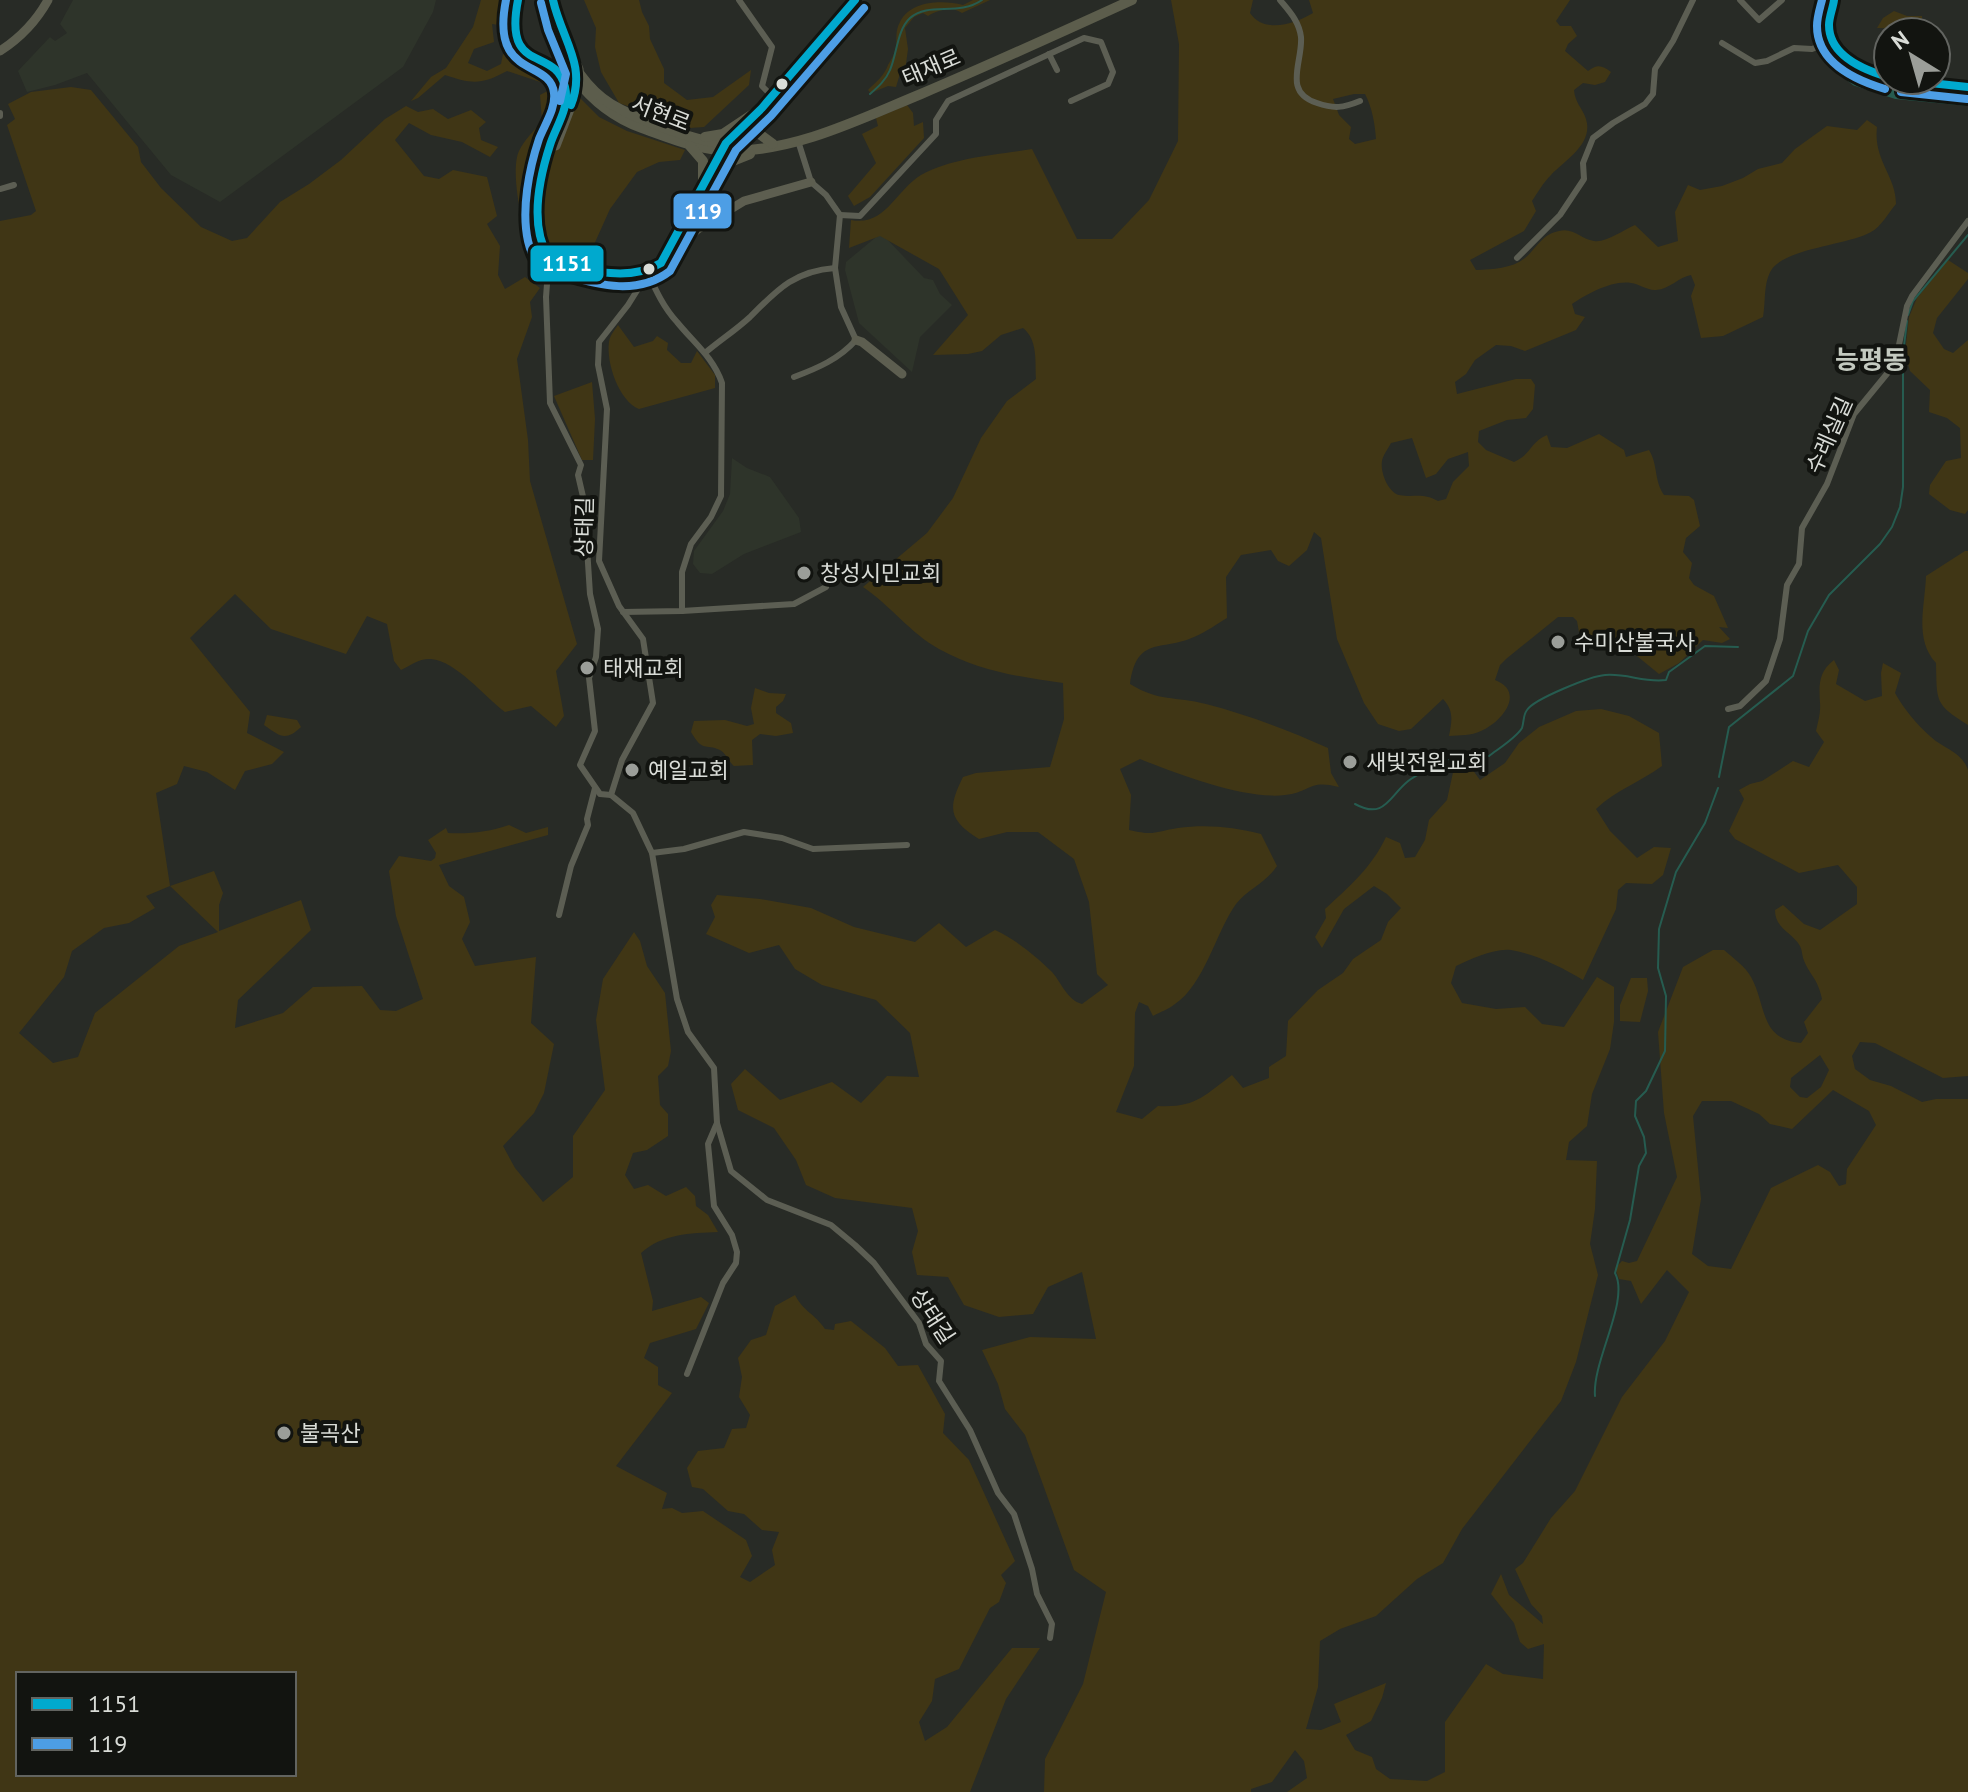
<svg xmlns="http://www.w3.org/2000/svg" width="1968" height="1792" font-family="'PT Sans','Noto Sans KR',sans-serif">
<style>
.built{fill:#2e342a}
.green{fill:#403615;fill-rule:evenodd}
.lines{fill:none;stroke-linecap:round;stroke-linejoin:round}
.stream{stroke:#265c50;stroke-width:2}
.river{stroke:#265c50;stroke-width:10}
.street{stroke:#5c5e53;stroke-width:6}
.secondary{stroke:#5d5e50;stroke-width:9}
.primary{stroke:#5c5d4c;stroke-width:10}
.secondary-bridge{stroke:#5d5e50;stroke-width:9}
.bus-1-casing{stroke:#121410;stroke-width:14}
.bus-2-casing{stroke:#121410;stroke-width:14}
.bus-1{stroke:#00a9ce;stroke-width:8}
.bus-2{stroke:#4d9ee5;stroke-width:8}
.bus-dot{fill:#d9dcd7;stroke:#121410;stroke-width:3}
.poi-dot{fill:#9b9e99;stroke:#121410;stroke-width:3}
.labels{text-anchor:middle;stroke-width:8;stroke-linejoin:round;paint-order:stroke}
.street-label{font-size:22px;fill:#d9dcd7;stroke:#121410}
.poi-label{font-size:22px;fill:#d9dcd7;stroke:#121410;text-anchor:start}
.quarter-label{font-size:26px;font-weight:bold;fill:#c4cac0;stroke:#121410}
.line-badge{stroke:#121410;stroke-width:3}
.badge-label{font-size:22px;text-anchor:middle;font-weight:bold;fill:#fff}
</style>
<rect width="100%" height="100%" fill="#282b26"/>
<g class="built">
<polygon points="73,0 436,0 433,12 403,67 220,202 171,175 87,73 55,85 27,92 18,71 50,37 55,41 67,33 60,24"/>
<polygon points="881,233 924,278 933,280 940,294 952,305 920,337 912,372 859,323 845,270 846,262"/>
<polygon points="732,458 747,468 770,477 799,518 801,532 744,554 712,574 700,573 693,564 694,551 723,511 730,494"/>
</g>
<g class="green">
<path d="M481 0H506L502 15 511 36 505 40 499 25 492 24 494 42 474 49 468 63 487 71 501 64 503 54 513 55 514 51C530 64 545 71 557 87L571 89 599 117 627 131 685 150 680 160 659 162 637 172 610 209 592 249 581 256 553 253 537 260C524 242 509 172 519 151 524 140 535 130 542 121L540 95 555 87 507 71C481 85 472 84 445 75L418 98 411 101 431 77 446 68 473 27Z"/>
<polygon points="584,0 639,0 642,12 649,26 650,39 664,69 664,83 687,100 713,97 751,70 749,85 704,127 690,128 619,103 601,72 595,47 596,28"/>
<path d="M973 0H990L962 13C951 6 938 10 928 16L923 13 914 17 905 28 908 49 906 64 902 67 896 87 888 86 871 93 868 90C876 82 884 76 888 65 891 60 895 53 896 47 897 38 895 31 900 22 911 0 943 0 963 5Z"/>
<path d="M1171 0H1253L1250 13C1264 34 1295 24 1313 13L1309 0H1570L1556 21 1560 26H1571L1577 36 1568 44 1565 51 1588 71C1597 64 1602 65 1611 72L1605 82 1595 85 1583 83 1574 90C1575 103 1582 107 1586 119 1594 144 1564 161 1551 175 1543 183 1538 192 1532 201L1536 211 1524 231 1470 260 1476 270C1493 269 1511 269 1525 258 1537 248 1542 234 1559 231 1573 227 1581 239 1594 241 1606 243 1623 230 1635 225L1658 247 1678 241 1675 212 1688 185 1700 190 1722 186 1743 178 1758 169 1782 163 1795 149 1827 126 1857 130 1867 120 1877 127C1873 160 1896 176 1896 204 1889 212 1881 227 1871 232 1848 245 1787 248 1772 269 1763 282 1766 302 1763 317L1723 336 1701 338 1691 296 1695 285 1691 275C1679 277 1670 289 1656 290 1648 291 1640 284 1631 283 1612 280 1587 294 1572 304L1575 314 1585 317 1576 330 1525 351 1511 346 1496 345 1475 360 1466 374 1455 382 1457 394 1516 379H1531L1535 385 1533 409 1526 418 1507 420 1479 431 1478 442 1486 450 1514 462C1532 454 1529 443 1547 435L1551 447 1567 448 1599 434 1624 450 1626 457 1649 450C1658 464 1654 481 1664 495L1689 496 1694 500 1700 526 1686 538 1683 552 1692 563 1689 578 1694 585 1714 596 1728 628 1719 627 1730 639 1722 643 1703 640 1679 663 1659 674 1637 656 1630 638 1598 640 1579 632 1577 621 1573 617H1558L1506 659 1500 665 1495 680C1526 692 1502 722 1481 731 1471 736 1460 735 1449 736 1452 720 1454 711 1443 699L1411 729 1399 731 1378 724 1364 703 1337 639 1321 538 1314 532 1307 550 1289 566 1278 561 1271 550 1241 555 1226 577 1227 618C1217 624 1206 632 1194 637 1161 652 1137 635 1130 684 1159 702 1175 696 1206 704 1248 715 1288 730 1328 748L1331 773 1339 787C1309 779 1311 792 1285 795 1246 800 1177 774 1140 759L1120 769 1131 795 1129 830C1156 836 1153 832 1178 828 1206 824 1234 827 1261 834L1277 866C1266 883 1248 889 1236 904 1216 932 1204 985 1175 1004 1169 1009 1160 1012 1153 1016L1148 1006 1139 1002 1135 1013 1134 1066 1116 1112 1142 1119 1158 1106C1195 1108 1204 1096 1232 1075L1243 1088 1269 1078V1067L1286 1056 1288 1021 1318 990 1343 973 1353 959 1381 940 1388 922 1401 908 1387 894 1374 886 1344 909 1322 948 1315 937 1326 918 1325 909C1349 887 1372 867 1386 837L1400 843 1405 858 1415 857 1425 840 1429 820 1447 800 1454 768 1472 769 1480 780 1505 763 1519 743 1539 727 1576 711 1601 709 1629 716 1659 733 1662 766C1640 782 1616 790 1596 809L1610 831 1637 858 1654 847 1671 848 1663 875 1652 884 1626 883 1618 890 1616 909 1583 980C1562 967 1535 954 1511 950 1494 948 1471 959 1456 966L1451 983 1462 1003 1496 1009 1525 1007 1542 1024 1564 1027 1597 977 1614 987V1022L1610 1049 1592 1094 1587 1126 1569 1142 1566 1160 1597 1161 1595 1209 1590 1244 1598 1275 1576 1362 1561 1401 1462 1529 1443 1563 1417 1579 1376 1616 1340 1629 1320 1641 1318 1687 1306 1729 1321 1730 1341 1722 1334 1704 1386 1683 1382 1698 1371 1721 1346 1735 1355 1750 1372 1757 1376 1769 1390 1779 1427 1781 1445 1772V1722L1486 1664 1503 1674 1543 1679 1544 1644 1528 1649 1520 1642 1514 1623 1491 1594 1501 1574 1509 1595 1543 1624 1542 1616 1531 1604 1515 1569 1523 1563 1551 1518 1575 1491 1622 1397 1665 1341 1689 1292 1667 1270 1641 1304 1631 1281 1619 1279 1615 1268 1622 1261 1629 1263 1637 1261 1677 1177 1664 1113 1658 1032 1683 967 1713 950H1724C1733 958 1745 966 1751 977 1767 1006 1759 1039 1801 1043L1808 1033 1804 1022 1822 999C1818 978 1809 975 1803 958 1802 954 1802 950 1800 946 1792 932 1775 929 1775 910L1783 905 1804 924 1820 930 1857 904V887L1838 865 1799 873 1735 839 1729 831 1744 799 1739 790 1750 784 1762 781 1793 761 1809 767 1824 742 1816 731C1818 722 1821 712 1820 703 1819 686 1818 672 1834 660L1839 670 1836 684 1865 701 1882 696 1881 673 1883 663 1901 673 1895 693C1904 709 1917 725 1931 737 1944 749 1962 752 1968 770V1076L1943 1078 1875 1043 1860 1042 1852 1056 1855 1069 1870 1080 1891 1086 1922 1102 1936 1099H1968V1792H1287L1307 1778 1304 1761 1295 1750 1272 1782 1251 1789V1792H1044L1045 1759 1083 1684 1106 1592 1074 1570 1025 1435 1005 1409 998 1384 982 1350 1030 1337 1096 1339 1082 1272 1048 1287 1033 1314 999 1317 964 1305 948 1277 917 1275 912 1252 918 1231 912 1208 835 1198 806 1185 796 1160 774 1128 738 1110 731 1084 745 1069 780 1100 832 1082 861 1103 887 1076 919 1077 910 1033 876 1000 822 985 795 969 779 945 749 953 706 934 715 917 711 905 717 895 760 899 811 908 854 927 915 942 939 923 966 947 995 930C1015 939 1036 956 1052 972 1061 982 1067 1000 1082 1004L1108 985 1097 974 1089 902 1074 859 1038 832H1007L979 839C949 820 947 809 963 777L976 773 1050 767 1064 719 1063 683C1019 677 979 671 939 649 910 633 890 605 863 587L927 533 953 498 981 438 1007 401 1036 379C1035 361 1038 340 1023 328L1001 335 982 351 968 354 933 355 968 315 939 269 880 236 849 248 851 220C885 227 896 190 921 175 953 157 996 155 1032 149L1077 239H1112L1149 200 1178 141 1179 44ZM1354 94H1365C1372 107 1375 124 1376 139L1355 144 1349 139 1351 127 1339 115 1333 99ZM1412 438 1426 478 1436 474 1448 459 1468 452 1469 466 1453 482 1446 499 1438 501C1421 492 1416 498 1399 495 1388 492 1380 472 1382 461 1383 455 1388 449 1391 443ZM1820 1055 1829 1070 1821 1087 1807 1098 1800 1097 1790 1087 1791 1078ZM1833 1090 1869 1111 1876 1125 1847 1169 1846 1184 1839 1186 1830 1172 1818 1165 1771 1188 1731 1269 1708 1266 1692 1254 1701 1199 1693 1116 1702 1101H1731L1759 1114 1770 1124 1792 1129Z"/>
<polygon points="1894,11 1907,16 1922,16 1922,29 1877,28 1883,18"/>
<path d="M71 87 91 90 138 147 141 162 161 188 201 227 232 241 247 238 280 202 309 184 341 160 385 119 406 106 418 112 433 109 448 119 471 110 486 122 479 128 481 140 498 147 490 157 462 142 431 135 409 123 395 140 424 176 439 179 453 170 487 177 497 216 487 224 500 246 498 275 505 289 525 277 540 288 530 302 532 317 517 359 528 440 530 481 577 644 556 671 564 716 556 727 531 706 505 712C485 697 456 661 431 659 420 658 411 665 401 670L394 661 387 624 367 616 346 654 271 629 235 594 190 638 250 712 247 733 284 752 272 764 245 771 235 790 207 772 184 766 177 784 156 793 170 886 214 871 223 893 219 905V931L301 900 311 930 238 1000 235 1028 283 1013 313 987 362 986 380 1010 396 1011 423 999 396 916 389 871 399 856 431 861 435 858 436 853 428 840 446 828 448 833C470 834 489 832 509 825L526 833 548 827V835L439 865 449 886 464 897 470 922 462 939 475 966 536 957 531 1023 554 1044 544 1093 534 1113 503 1146 515 1168 543 1202 573 1177V1136L605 1090 596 1020 603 979 634 932 640 941 647 966 665 993 671 1051 668 1066 658 1076 660 1105 668 1114V1136L647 1150 633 1153 625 1175 634 1189 648 1185 666 1196 686 1187 695 1196 696 1206 708 1215 718 1232C690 1233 662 1234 641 1253L653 1301 652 1311 701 1297 709 1303 696 1329 650 1343 644 1358 658 1367V1385L672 1393 616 1466 667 1493 662 1509 672 1508 682 1513 703 1511 746 1540 752 1556 740 1577 750 1582 775 1565 772 1550 779 1532 762 1530 744 1514 728 1511 703 1489 692 1487 687 1468 698 1451 724 1448 732 1429 746 1428 750 1415 739 1397 742 1377 738 1358 751 1340 766 1335 775 1306 795 1295C803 1311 815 1314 825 1329L834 1330 835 1324 851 1321 885 1348 898 1366 918 1365 945 1414 943 1433 969 1460 1015 1561 1001 1575 1006 1583 999 1602 990 1608 959 1669 935 1679 932 1701 919 1722 925 1741 947 1727 1012 1648H1040L1006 1699 970 1792H0V221L31 215 36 211 7 125 15 119 8 104 31 92ZM170 886 218 932 179 946 95 1013 78 1057 53 1063 19 1033 64 977 72 951 104 928 129 923 155 908 146 896ZM18 1674H294V1774H18Z"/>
<polygon points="907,105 913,113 914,126 923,122 924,138 870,197 854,206 848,196 876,163 862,134 878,126 876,118"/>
<polygon points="1948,260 1968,273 1968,279 1937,318 1933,333 1944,349 1953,353 1968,340 1968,510 1965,514 1950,510 1929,494 1930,485 1946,461 1961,458 1960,428 1947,418 1929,412 1930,390 1910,371 1905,353 1909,317 1917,298"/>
<path d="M618 325 634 347 653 341 657 336 668 343 667 350 681 363H691L697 351 715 375V388L639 409C619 401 606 363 609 342 610 335 614 331 618 325Z"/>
<polygon points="592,382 595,419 593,460 582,460 554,396"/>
<path d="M1965 551H1968V725C1934 704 1937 701 1936 663 1914 639 1925 606 1926 576Z"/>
<path d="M755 688 769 693 786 694 783 701 776 707V713L791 723 793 733 776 736 760 734 752 740 753 765 734 766C729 762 726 753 720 750 705 743 703 753 691 732L694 721 725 720 747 726 754 724 751 708Z"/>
<path d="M267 715 297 720 301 727C285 742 280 736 264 725Z"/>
<polygon points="1631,978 1647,978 1648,991 1640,1022 1620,1021 1620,1005"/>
</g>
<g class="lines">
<g class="stream">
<path d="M870 94C878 87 886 80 890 70 897 54 897 30 910 18 929 1 958 17 982 0"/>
<polyline points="1908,315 1913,301 1968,235"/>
<polyline points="1719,777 1729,727 1793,676 1808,631 1829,595 1880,544 1892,527 1900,507 1903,487 1903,354 1907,321"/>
<path d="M1355 804C1384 820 1389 797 1407 782 1415 775 1448 759 1458 755 1468 751 1478 757 1489 756 1498 749 1516 738 1522 728 1524 722 1523 715 1527 710 1534 699 1591 676 1605 675 1627 673 1644 683 1666 680L1669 672 1705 646 1738 647"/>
<path d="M1595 1396C1592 1361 1630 1301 1615 1273L1630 1220 1639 1166 1646 1153 1644 1137 1635 1116 1636 1101 1646 1091 1665 1051 1666 996 1658 968 1659 929 1676 872 1705 823 1718 788"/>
</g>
<polyline class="river" points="1823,0 1820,29 1838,67 1856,81 1896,94 1968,101"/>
<g class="street">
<polyline points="739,0 772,47 762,86 773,97"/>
<path d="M1280 0C1289 11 1299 21 1301 37 1303 62 1282 92 1317 103 1334 109 1343 108 1360 101"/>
<polyline points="1740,0 1759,20 1782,0"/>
<polyline points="1722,43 1755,63 1767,61 1794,48 1812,49 1833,41"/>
<polyline points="1049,54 1057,70"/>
<polyline points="0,113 0,116"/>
<polyline points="0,189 14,185"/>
<polyline points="840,215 860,216 936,134 936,120 948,101 1084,38 1101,42 1113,72 1108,84 1071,101"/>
<polyline points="549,258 546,297 550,403 581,465 578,475 584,501 590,594 598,629 596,657 589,678 595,731 580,765 600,794 611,795"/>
<polyline points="1517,258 1560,215 1584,179 1583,163 1593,138 1613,123 1645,104 1653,94 1655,69 1673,41 1693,0"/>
<polyline points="648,273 628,305 599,342 598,365 607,409 599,561 619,606 643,639 653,703 622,760 611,795 633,813 652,853 677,999 688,1032 714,1068 717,1123 708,1144 714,1206 732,1235 737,1252 736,1263 723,1283 687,1374"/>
<path d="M648 273C656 291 664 308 677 322 694 343 713 357 722 383L721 496 711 517 691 544 682 572V611"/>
<path d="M705 353C719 341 736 330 750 317 777 290 794 271 835 268"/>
<path d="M794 377C818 368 839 359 856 340L841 307 835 268 840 215 826 195 811 182 799 144"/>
<polyline points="623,612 682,611 794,604 826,587"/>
<polyline points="1728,709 1740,706 1766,681 1780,639 1787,585 1799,564 1802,528 1827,484 1854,414 1895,364 1907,306 1912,296 1968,221"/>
<polyline points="652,853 684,849 744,832 782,838 813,849 907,845"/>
<polyline points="559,915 571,866 588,825 587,819 595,788"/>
<polyline points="717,1123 731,1171 767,1200 831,1225 855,1245 874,1263 919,1323 926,1344 941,1361 939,1381 970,1430 998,1493 1014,1514 1032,1569 1037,1594 1052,1624 1050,1638"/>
</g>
<g class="secondary">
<path d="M518 0C495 72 565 49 566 92 567 110 556 128 550 145 543 169 535 211 539 236 540 244 545 252 549 258 584 268 631 287 661 263L726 143 762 108 855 0"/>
<polyline points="553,0 559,26 570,49"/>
<path d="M1834 0C1833 8 1830 17 1829 25 1828 55 1865 71 1888 77"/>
<path d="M0 51C20 38 37 20 48 0"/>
<polyline points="1902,80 1968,87"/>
<polyline points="669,252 698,229 744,201 811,182"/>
<polyline points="856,340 862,342 902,374"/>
</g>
<g class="primary">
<path d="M542 0C552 57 587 108 642 128 670 138 698 150 730 151 797 151 860 119 921 94 992 64 1062 32 1132 0"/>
<path d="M579 73C587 84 599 97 611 104 636 119 690 139 719 143"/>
<polyline points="762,108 754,124 758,133 773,144"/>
<polyline points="705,137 723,134 762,108"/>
<polyline points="690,146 703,161 703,185"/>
<polyline points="703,185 725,164 750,154"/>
</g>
<polyline class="secondary-bridge" points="556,146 579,86 579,69 570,49"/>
<g class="bus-1-casing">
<g id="bus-1">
<path d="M518 0C503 76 555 45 565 87 570 108 556 126 550 145 539 179 529 226 549 258 586 269 625 284 661 263L726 143 762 108 855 0"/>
<path d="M553 0C562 40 587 65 571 105"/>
<path d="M1834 0C1833 8 1829 17 1829 25 1829 56 1864 70 1888 77"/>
<polyline points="1902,80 1968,87"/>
</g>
</g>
<g class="bus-2-casing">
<g id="bus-2">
<path d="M506 0C490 80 550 58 554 93 556 108 545 124 539 139 529 169 521 210 528 241 530 250 535 263 542 268 548 272 558 273 565 275 600 286 639 295 670 271L736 150 771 116 864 8"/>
<path d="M1822 0C1820 8 1817 17 1817 26 1817 62 1855 80 1885 89"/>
<polyline points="541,3 548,30 566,74 560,101"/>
<polyline points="1901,92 1967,99"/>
</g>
</g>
<use href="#bus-1" class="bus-1"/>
<use href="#bus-2" class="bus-2"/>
</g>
<g class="bus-dot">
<circle cx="782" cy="84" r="7"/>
<circle cx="649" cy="269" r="7"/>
</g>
<g class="poi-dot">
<circle cx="804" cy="573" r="8"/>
<circle cx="1558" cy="642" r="8"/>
<circle cx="587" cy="668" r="8"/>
<circle cx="1350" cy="762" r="8"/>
<circle cx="632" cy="770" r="8"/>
<circle cx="284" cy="1433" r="8"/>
</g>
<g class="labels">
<g class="street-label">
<text transform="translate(931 67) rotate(-23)" y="8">태재로</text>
<text transform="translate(661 113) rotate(21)" y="8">서현로</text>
<text transform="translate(1829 435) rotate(-66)" y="8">수레실길</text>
<text transform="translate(584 527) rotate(-89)" y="8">상태길</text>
<text transform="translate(933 1316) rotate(57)" y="8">상태길</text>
</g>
<g class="poi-label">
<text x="820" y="581">창성시민교회</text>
<text x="1574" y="650">수미산불국사</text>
<text x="603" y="676">태재교회</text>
<text x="1366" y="770">새빛전원교회</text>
<text x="648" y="778">예일교회</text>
<text x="300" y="1441">불곡산</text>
</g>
<g class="quarter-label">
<text x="1871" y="369">능평동</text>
</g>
</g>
<g class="line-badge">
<rect x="672" y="192" width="61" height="38" rx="8" fill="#4d9ee5"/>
<rect x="529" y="244" width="76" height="39" rx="8" fill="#00a9ce"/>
</g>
<g class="badge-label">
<text x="703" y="219">119</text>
<text x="567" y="271">1151</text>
</g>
<rect x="16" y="1672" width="280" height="104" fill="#121410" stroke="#626460" stroke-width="2"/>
<rect x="32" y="1698" width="40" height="12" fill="#00a9ce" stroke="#626460" stroke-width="2"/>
<text x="88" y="1712" font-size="24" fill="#d9dcd7">1151</text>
<rect x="32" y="1738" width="40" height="12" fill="#4d9ee5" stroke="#626460" stroke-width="2"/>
<text x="88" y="1752" font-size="24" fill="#d9dcd7">119</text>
<g transform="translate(1912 56) rotate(323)"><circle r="38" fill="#121410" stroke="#626460" stroke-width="2"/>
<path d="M0-6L14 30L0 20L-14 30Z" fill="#9b9e99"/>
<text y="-12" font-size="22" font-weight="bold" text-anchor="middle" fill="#d9dcd7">N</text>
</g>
</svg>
